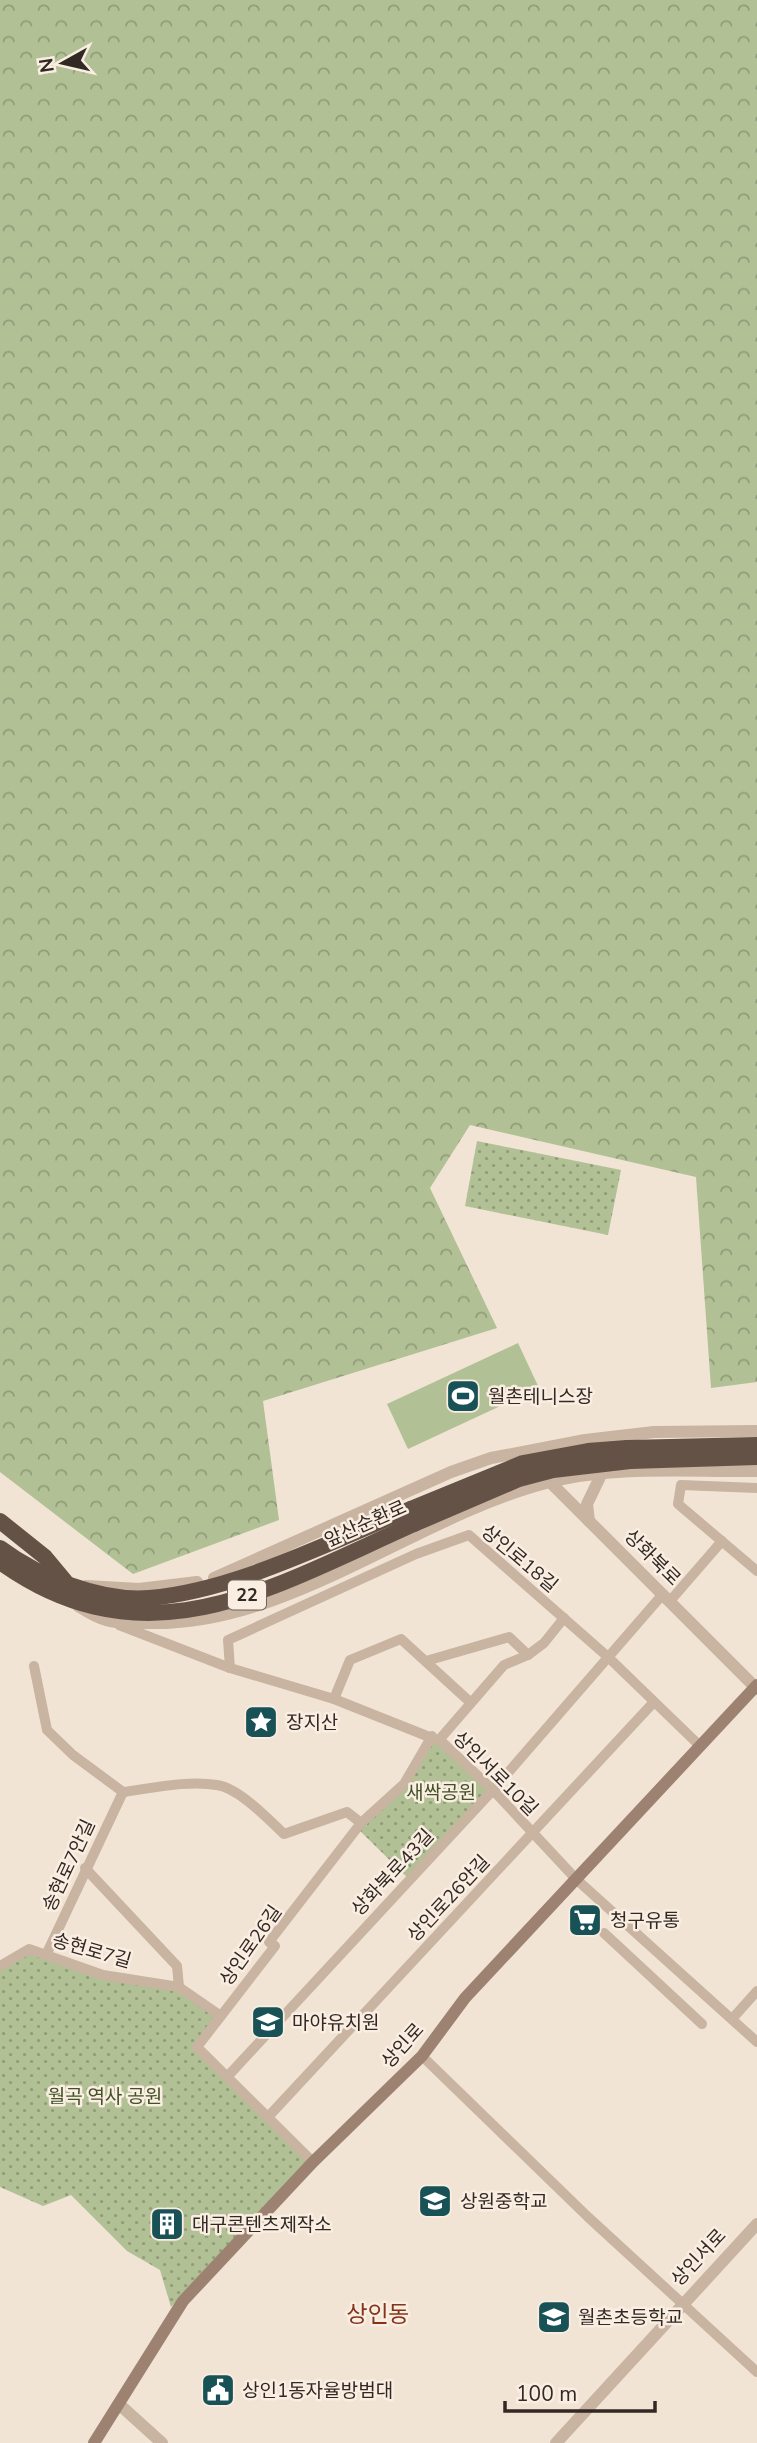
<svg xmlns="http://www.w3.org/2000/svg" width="757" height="2443" font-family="'Nunito Sans','Noto Sans KR',sans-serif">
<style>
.grass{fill:#b1c095}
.forest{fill:url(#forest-crowns)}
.park{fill:url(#park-dots)}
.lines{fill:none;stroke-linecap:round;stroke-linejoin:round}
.minor{stroke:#c9b3a1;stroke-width:10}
.tertiary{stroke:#c9b3a1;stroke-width:12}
.secondary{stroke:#9d8272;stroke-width:12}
.trunk{stroke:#655247;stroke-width:16}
.trunk-bridge{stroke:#655247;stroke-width:16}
.labels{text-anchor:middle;stroke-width:5;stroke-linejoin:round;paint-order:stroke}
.shield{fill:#f9eee1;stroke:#6e645d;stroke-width:2}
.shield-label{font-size:18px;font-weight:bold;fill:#332924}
.poi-label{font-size:19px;fill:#332924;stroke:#f9eee1;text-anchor:start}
.street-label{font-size:19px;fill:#332924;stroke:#f9eee1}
.park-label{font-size:19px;fill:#425227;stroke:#f9eee1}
.quarter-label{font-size:23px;fill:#85341a;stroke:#f9eee1}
</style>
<defs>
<pattern id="forest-crowns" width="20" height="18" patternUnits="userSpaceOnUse" patternTransform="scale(1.75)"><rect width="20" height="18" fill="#b1c095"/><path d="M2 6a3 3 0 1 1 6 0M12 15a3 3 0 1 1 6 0" fill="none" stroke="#919c79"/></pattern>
<pattern id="park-dots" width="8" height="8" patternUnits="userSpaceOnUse" patternTransform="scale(1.75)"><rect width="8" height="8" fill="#b1c095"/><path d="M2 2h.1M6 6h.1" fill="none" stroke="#919c79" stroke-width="1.8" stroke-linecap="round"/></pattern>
</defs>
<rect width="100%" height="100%" fill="#f1e4d5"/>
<polygon class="grass" points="518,1343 539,1388 408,1449 387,1404"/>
<polygon class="forest" points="0,0 757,0 757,1382 711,1388 696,1177 470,1125 430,1188 497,1328 263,1401 279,1520 133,1574 0,1472"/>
<g class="park">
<polygon points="477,1141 621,1170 608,1235 465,1206"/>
<polygon points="432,1736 493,1790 409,1879 357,1828 404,1785"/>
<polygon points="29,1949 103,1975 179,1987 221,2016 197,2047 313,2162 171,2307 160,2270 127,2251 71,2195 43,2206 0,2187 0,1966"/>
</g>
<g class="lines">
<g class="minor">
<polyline points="757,1488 681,1485 678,1504 757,1571"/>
<polyline points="670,1601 722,1541"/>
<polyline points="119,1625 230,1668 334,1699 442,1742 493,1790 576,1879 757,2042"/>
<polyline points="426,1661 509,1637 528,1655"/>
<path d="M34 1666 47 1730 73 1755 123 1792C153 1788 188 1780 217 1785 239 1788 268 1819 284 1834L347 1812 361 1823"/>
<polyline points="230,1668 228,1640 416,1554 469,1535 608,1657 700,1746"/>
<polyline points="334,1699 350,1660 401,1639 470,1702"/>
<polyline points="439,1740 504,1665 528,1655 544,1643 564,1618"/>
<polyline points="85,1868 177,1966 179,1987"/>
<polyline points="604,1933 702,2024"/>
<polyline points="46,1955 123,1792"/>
<polyline points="0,1966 29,1949 103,1975 179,1987 221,2016"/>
<polyline points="732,2019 757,1991"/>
<polyline points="422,2056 588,2217 757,2372"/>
<polyline points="227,2077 493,1790 663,1594"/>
<polyline points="268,2117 653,1703"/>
<polyline points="313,2162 197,2047 275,1946 269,1942 361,1823 404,1784 432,1736"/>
</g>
<g class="tertiary">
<polyline points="547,1479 757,1689"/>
<polyline points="589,1521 587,1504 601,1475"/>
<polyline points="214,1578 451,1472 491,1458 585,1440 654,1432 757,1431"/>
<polyline points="86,1586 139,1589 197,1582"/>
<path d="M78 1606C86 1611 97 1618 106 1620 119 1624 135 1623 149 1623 289 1626 413 1518 546 1483 613 1465 688 1472 757 1471"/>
<polyline points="120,2405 162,2443"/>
<polyline points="556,2443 757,2224"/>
</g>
<polyline class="secondary" points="94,2443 183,2301 313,2162 422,2056 465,1998 757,1685"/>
<g class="trunk">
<polyline points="627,1448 757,1445"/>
<polyline points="630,1461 757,1457"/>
<polyline points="0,1521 45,1557 65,1581"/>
<path d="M0 1548C39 1577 100 1602 149 1598 235 1591 331 1541 411 1509"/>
<path d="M0 1562C146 1667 272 1587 414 1524"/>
</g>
<g class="trunk-bridge">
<polyline points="411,1509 523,1463 588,1451 627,1448"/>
<polyline points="414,1524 519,1479 553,1470 630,1461"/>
</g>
</g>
<defs>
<g id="stadium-square" transform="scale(1.75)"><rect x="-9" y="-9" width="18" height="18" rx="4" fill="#185156" stroke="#f9eee1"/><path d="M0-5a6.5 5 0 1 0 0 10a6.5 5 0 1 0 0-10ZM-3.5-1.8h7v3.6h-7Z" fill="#fff"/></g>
<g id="sight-square" transform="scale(1.75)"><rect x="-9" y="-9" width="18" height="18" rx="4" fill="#185156" stroke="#f9eee1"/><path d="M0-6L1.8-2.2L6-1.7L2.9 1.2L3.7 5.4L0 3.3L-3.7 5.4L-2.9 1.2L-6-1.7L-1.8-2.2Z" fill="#fff"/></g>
<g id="supermarket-square" transform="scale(1.75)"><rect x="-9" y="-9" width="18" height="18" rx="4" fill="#185156" stroke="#f9eee1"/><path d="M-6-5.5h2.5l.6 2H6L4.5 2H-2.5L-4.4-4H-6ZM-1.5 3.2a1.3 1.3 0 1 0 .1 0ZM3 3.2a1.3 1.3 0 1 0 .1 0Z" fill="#fff"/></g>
<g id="school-square" transform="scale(1.75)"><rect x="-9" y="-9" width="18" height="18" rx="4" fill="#185156" stroke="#f9eee1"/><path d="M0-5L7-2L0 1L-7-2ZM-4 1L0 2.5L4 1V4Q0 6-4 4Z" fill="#fff"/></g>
<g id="building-square" transform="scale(1.75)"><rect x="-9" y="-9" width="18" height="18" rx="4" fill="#185156" stroke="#f9eee1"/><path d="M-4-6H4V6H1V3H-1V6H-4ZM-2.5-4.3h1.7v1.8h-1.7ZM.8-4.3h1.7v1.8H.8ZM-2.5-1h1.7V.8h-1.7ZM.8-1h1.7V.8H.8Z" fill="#fff"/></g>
<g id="civic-square" transform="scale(1.75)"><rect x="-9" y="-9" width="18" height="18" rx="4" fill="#185156" stroke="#f9eee1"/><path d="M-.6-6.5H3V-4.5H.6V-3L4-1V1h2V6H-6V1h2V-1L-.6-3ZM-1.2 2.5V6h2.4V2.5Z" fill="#fff"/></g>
</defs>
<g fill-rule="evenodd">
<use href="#stadium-square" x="463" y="1396"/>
<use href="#sight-square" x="261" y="1722"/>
<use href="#supermarket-square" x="585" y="1920"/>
<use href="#school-square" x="268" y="2022"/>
<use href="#school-square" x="435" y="2201"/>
<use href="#building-square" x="167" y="2224"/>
<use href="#school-square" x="554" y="2317"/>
<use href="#civic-square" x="218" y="2390"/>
</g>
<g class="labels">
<rect class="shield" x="228" y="1580.5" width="38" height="29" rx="5"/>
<g class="shield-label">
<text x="247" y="1601">22</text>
</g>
<g class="poi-label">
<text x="488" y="1403">월촌테니스장</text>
<text x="286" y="1729">장지산</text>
<text x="610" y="1927">청구유통</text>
<text x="292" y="2029">마야유치원</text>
<text x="460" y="2208">상원중학교</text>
<text x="192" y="2231">대구콘텐츠제작소</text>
<text x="578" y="2324">월촌초등학교</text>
<text x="242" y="2397">상인1동자율방범대</text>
</g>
<g class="street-label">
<text transform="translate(365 1523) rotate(-24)" y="7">앞산순환로</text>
<text transform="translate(653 1557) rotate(45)" y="7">상화북로</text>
<text transform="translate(520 1558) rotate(40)" y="7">상인로18길</text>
<text transform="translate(496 1773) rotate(45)" y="7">상인서로10길</text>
<text transform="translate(68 1865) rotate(-65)" y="7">송현로7안길</text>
<text transform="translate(392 1872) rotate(-47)" y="7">상화북로43길</text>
<text transform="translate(448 1898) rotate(-47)" y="7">상인로26안길</text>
<text transform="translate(250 1945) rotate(-55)" y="7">상인로26길</text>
<text transform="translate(92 1950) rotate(16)" y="7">송현로7길</text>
<text transform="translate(402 2045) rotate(-48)" y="7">상인로</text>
<text transform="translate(698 2257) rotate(-47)" y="7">상인서로</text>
</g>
<g class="park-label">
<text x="441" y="1799">새싹공원</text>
<text x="105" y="2103">월곡 역사 공원</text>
</g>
<g class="quarter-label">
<text x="378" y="2322">상인동</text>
</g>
</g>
<g transform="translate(63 63) rotate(262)" stroke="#f9eee1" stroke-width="5" paint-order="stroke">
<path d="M0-5L12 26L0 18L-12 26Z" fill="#332924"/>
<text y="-10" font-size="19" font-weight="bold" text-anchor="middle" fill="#332924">N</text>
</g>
<path d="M505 2401v10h150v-10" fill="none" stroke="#332924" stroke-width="3.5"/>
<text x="516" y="2401" font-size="21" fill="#332924" stroke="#f9eee1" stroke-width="5" paint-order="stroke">100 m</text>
</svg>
